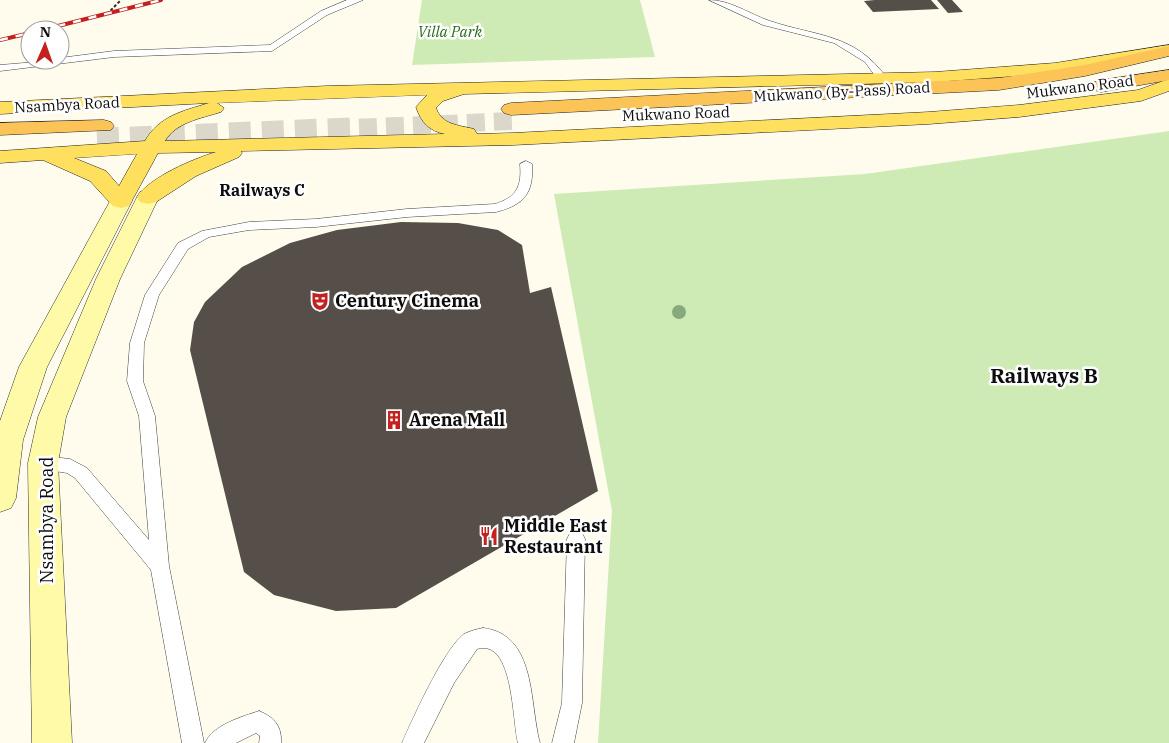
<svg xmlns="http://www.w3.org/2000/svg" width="1169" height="743" font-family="'IBM Plex Serif',serif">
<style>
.green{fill:#ceebb5}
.building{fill:#564f49}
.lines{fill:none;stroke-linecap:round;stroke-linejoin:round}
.trunk-tunnel-far1{stroke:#dbd8cb;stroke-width:18;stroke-dasharray:18 9;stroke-linecap:butt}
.trunk-tunnel{stroke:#dbd8cb;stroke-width:22;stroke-dasharray:22 11;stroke-linecap:butt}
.service-casing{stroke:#404040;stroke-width:1}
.secondary-casing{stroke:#2f2f2f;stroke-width:1}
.primary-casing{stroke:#1e1e1e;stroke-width:1}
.trunk-casing{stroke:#1e1e1e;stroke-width:1}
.path{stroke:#2f2f2f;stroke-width:2;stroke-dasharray:3 2;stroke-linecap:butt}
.service{fill:#fff;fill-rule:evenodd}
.secondary{fill:#fffaa8;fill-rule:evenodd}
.primary{fill:#fee05e;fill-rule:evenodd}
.trunk{fill:#fcc457;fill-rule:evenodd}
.rail-casing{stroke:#c2211f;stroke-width:4}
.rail{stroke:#fff;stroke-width:2.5;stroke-dasharray:8;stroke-linecap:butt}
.tree{fill:#88aa7a}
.labels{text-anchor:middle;stroke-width:5;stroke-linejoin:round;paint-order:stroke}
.far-park-label{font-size:15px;font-style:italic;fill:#26671b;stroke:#fff}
.far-street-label{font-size:15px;fill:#0d0d0d;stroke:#fff}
.far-quarter-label{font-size:16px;font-weight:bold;fill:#0d0d0d;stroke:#fff}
.poi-label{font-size:18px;font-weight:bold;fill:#0d0d0d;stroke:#fff;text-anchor:start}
.street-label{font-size:18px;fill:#0d0d0d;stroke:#fff}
.quarter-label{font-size:20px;font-weight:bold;fill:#0d0d0d;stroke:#fff}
</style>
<rect width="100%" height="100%" fill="#fffced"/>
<g class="green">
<polygon points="422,0 640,0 655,57 412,65"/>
<polygon points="1169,131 1169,743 598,743 612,511 554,194 865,174"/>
</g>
<g class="building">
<polygon points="875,0 931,0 939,9 873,12 864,1"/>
<polygon points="937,0 952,0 963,12 948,13"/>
<polygon points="401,222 458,223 498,230 522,245 530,293 551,287 598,491 396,608 336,611 274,595 244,572 190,350 194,322 205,302 242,267 290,243 337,230"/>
</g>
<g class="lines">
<polyline class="trunk-tunnel-far1" points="332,129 512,121"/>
<polyline class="trunk-tunnel" points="97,139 361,128"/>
<g class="service-casing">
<g id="service">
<polygon points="347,0 363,0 327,15 272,51 114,57 0,71 0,65 60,60 60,58 114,51 270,45 321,11"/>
<path d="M709 0C731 0 749 14 770 21 818 37 854 33 887 78L878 80 865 62 834 43 763 25Z"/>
<path d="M526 161 532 164C534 193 524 205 496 212L407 217 316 227 249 230 209 237 188 249 159 295 144 343 143 381 155 416 169 566 204 743H182L151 570 75 478 67 473 37 468 35 463 37 458 43 456 70 459 87 468 149 540 139 416 127 381 130 343 145 295 178 243 202 231 249 222 316 219 407 209 495 204C517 197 522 186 520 164Z"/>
<polygon points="576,531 582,533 585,539 582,703 574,743 552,743 562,703 567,539 570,533"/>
<path d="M483 628C537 634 529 704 540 743H518C512 721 514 638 477 649L454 683 424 743H402C413 718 444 649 464 634 470 631 477 629 483 628Z"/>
<path d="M259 711C274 717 282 726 281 743H259L260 736 256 733 236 743H205C213 725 241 717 259 711Z"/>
</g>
</g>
<g class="secondary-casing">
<g id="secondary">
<polygon points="148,190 156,192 159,197 120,279 66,417 58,463 72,743 32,743 28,463 38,417 96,279 137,197 140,192"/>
<polygon points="121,194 129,196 132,201 47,367 23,440 16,498 11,508 0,512 0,421 19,367 110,201 113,196"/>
</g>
</g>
<g class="primary-casing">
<path id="primary" d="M1169 45V55L1055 73 935 82 464 94 443 101 436 108C442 125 458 125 474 129L477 134 513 133 929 112 1019 105 1138 90 1169 79V91L1141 101 1019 117 929 124 513 145 241 151 242 153 239 157 196 176 156 202 148 204 140 202 137 197C150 177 193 159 216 152L158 153 129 206 121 208 113 206 90 181 43 160 0 163V151L145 141C159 116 183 111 209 103L0 114V102L327 86 935 72 1055 63ZM427 95 416 107C421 122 429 131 445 134L165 141C176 122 202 118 221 112L224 108 217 103ZM137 154 119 186 106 171 74 158Z"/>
</g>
<g class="trunk-casing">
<g id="trunk">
<polygon points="1169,46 1169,56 1085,76 999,90 511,115 504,113 501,109 504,105 511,103 999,78 1085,65"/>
<polygon points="1169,70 1169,80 1101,92 1094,90 1092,86 1094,82 1101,80"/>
<polygon points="104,120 111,122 114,126 111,130 0,135 0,123"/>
</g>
</g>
<polyline class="path" points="107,14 121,0"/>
<use href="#service" class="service"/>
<use href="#secondary" class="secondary"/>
<use href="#primary" class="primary"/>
<use href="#trunk" class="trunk"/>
<g class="rail-casing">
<g id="rail">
<polyline points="42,30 161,0"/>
<polyline points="0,40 30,33"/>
</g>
</g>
<use href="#rail" class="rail"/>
</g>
<circle class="tree" cx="679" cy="312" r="7"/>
<defs>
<g id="theatre-bare" transform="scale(1.5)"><path d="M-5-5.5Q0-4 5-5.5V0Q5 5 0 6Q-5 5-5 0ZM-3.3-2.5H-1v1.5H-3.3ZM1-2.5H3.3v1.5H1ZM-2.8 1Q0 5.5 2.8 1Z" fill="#c2211f" stroke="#fff" stroke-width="2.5" paint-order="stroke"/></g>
<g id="building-bare" transform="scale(1.5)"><path d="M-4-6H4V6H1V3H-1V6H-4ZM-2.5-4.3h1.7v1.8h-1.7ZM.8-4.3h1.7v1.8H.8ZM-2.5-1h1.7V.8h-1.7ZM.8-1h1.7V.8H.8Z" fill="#c2211f" stroke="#fff" stroke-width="2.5" paint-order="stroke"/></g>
<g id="restaurant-bare" transform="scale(1.5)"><path d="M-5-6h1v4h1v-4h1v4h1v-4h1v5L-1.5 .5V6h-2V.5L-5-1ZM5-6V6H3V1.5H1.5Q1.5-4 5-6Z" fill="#c2211f" stroke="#fff" stroke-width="2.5" paint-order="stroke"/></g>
</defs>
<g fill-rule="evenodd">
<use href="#theatre-bare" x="320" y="301"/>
<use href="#building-bare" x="394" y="420"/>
<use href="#restaurant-bare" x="489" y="536"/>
</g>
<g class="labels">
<g class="far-park-label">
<text x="450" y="37">Villa Park</text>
</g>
<g class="far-street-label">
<text transform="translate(1080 87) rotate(-7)" y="5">Mukwano Road</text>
<text transform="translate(842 92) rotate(-3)" y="5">Mukwano (By-Pass) Road</text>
<text transform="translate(67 105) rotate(-3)" y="5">Nsambya Road</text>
<text transform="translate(676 114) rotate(-2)" y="5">Mukwano Road</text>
</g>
<g class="far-quarter-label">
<text x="262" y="196">Railways C</text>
</g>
<g class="poi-label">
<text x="335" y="307">Century Cinema</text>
<text x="409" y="426">Arena Mall</text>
<text x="504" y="532">Middle East<tspan x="504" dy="21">Restaurant</tspan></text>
</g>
<g class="street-label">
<text transform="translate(47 520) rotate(-90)" y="6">Nsambya Road</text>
</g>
<g class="quarter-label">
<text x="1044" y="383">Railways B</text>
</g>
</g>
<g transform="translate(45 45) rotate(2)"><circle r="24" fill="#ffffff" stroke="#9e9e9e"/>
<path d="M0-4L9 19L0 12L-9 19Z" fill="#c2211f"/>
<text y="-8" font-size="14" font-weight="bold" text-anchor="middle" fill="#0d0d0d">N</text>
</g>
</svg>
